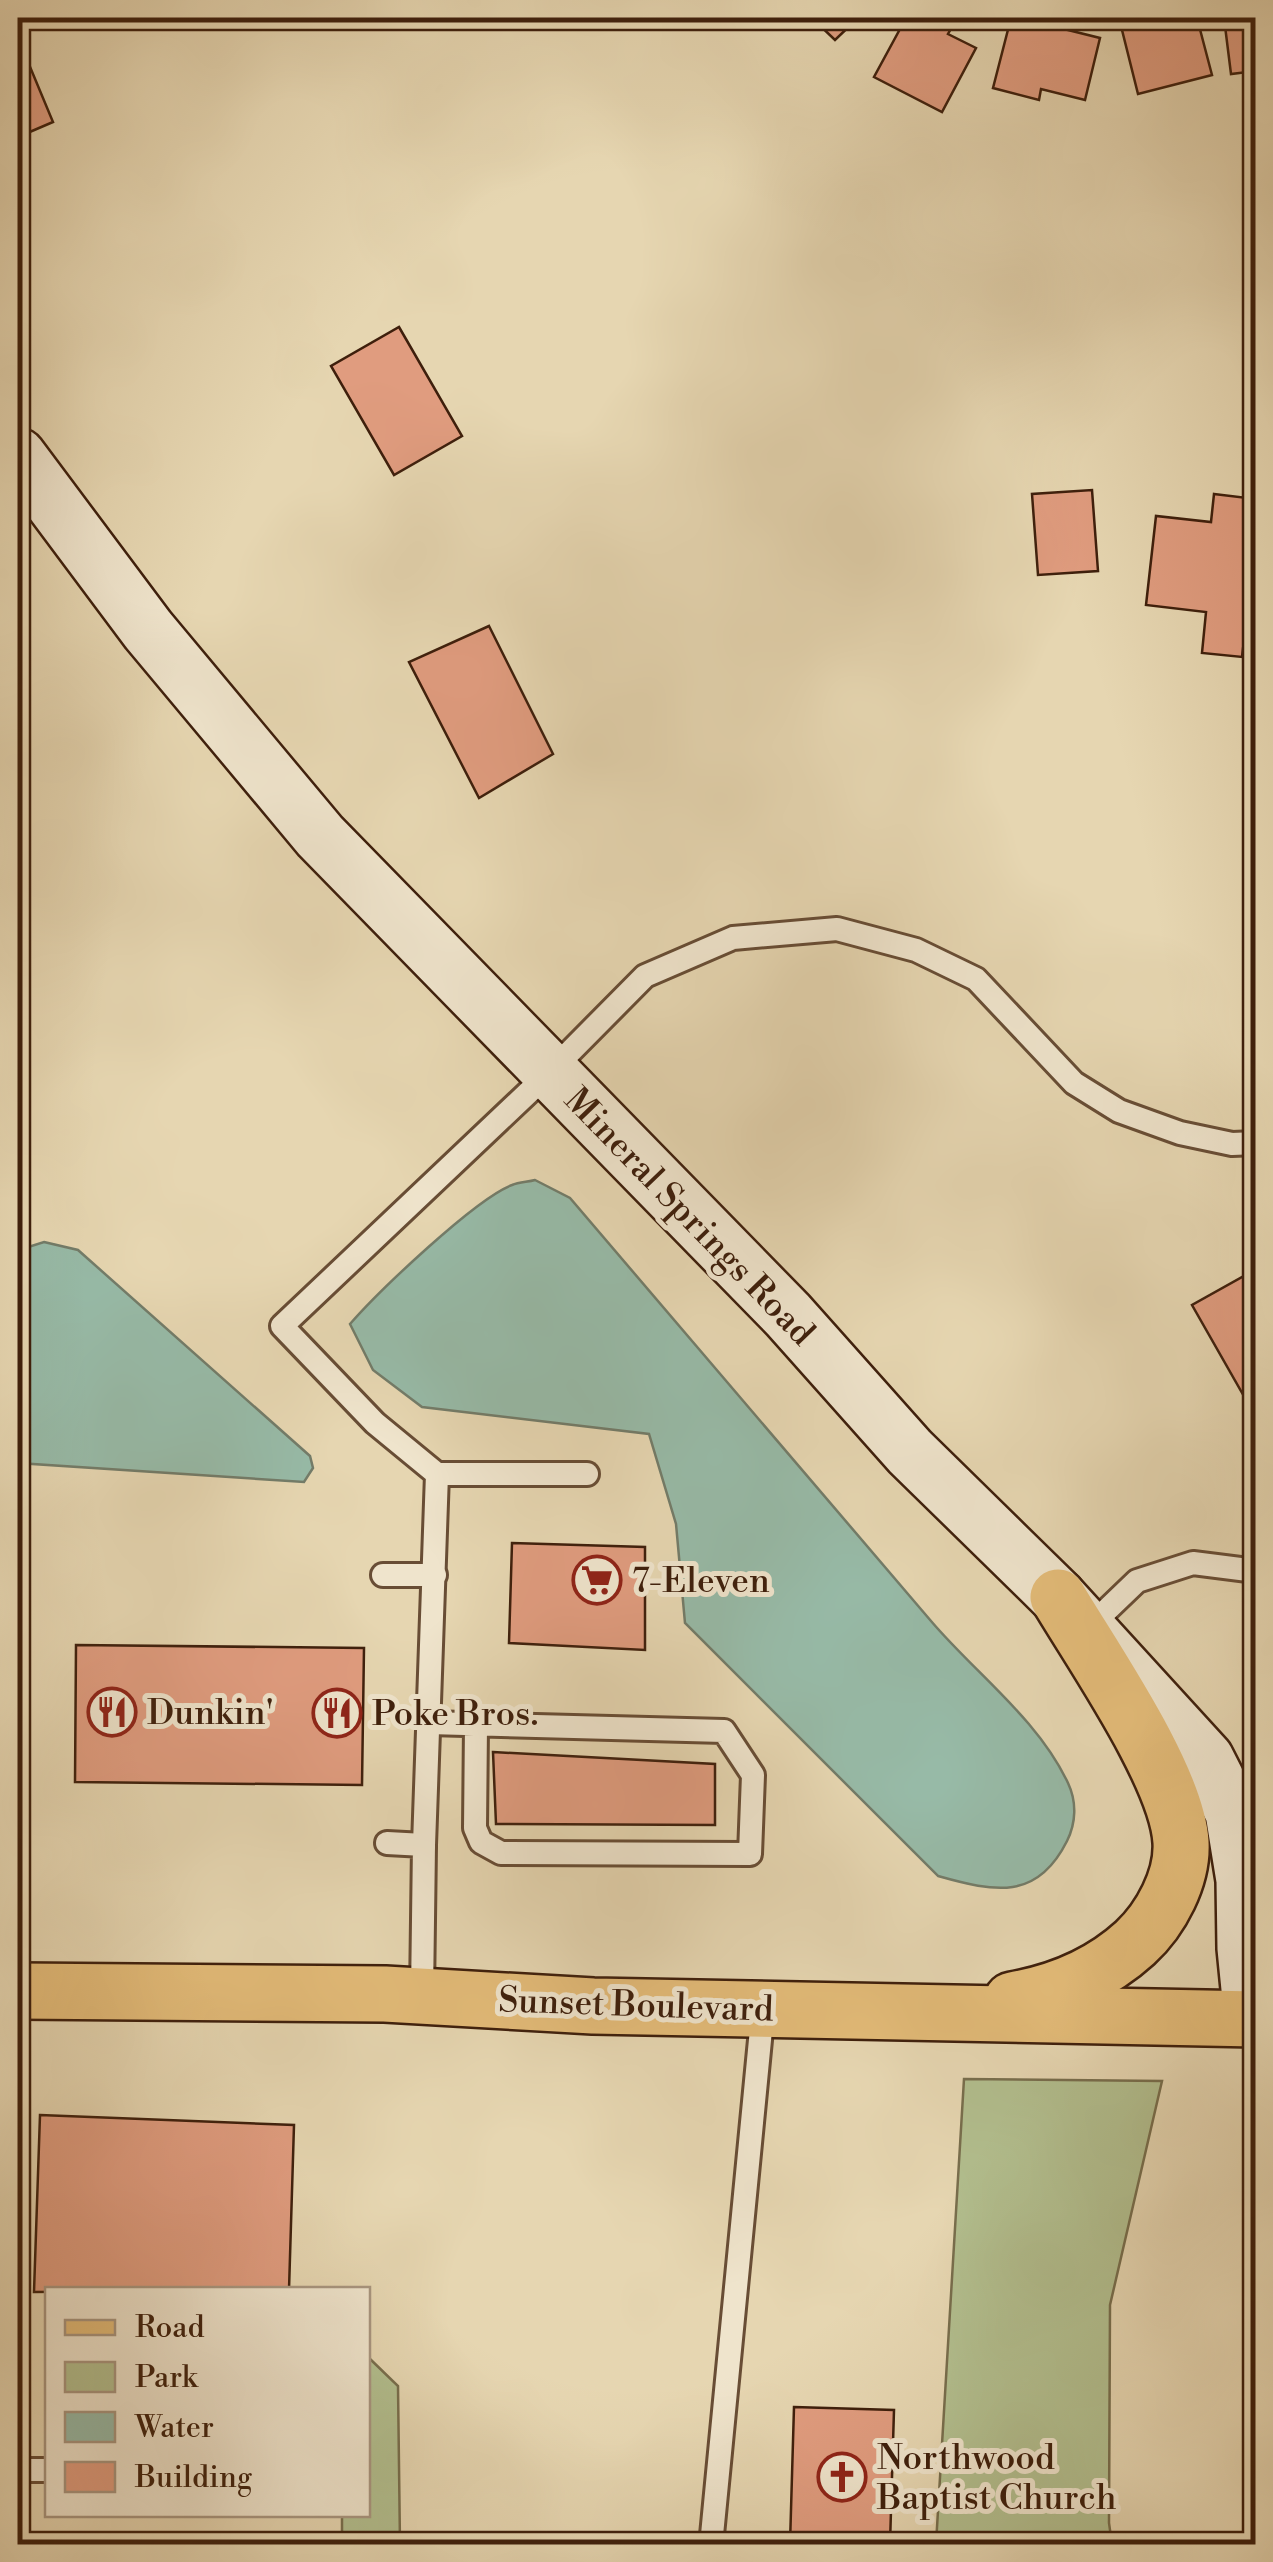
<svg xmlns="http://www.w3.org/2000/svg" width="1273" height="2562" font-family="'Libre Bodoni',serif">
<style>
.green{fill:#b2be8e;stroke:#786e4d;stroke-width:2.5}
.water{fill:#97baa7;stroke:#737c69;stroke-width:2.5}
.building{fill:#e09c7f;stroke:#3e1f0c;stroke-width:2.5}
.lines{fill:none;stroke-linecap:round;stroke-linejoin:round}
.lane-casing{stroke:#684d35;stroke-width:28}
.secondary-casing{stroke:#3e1f0c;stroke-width:60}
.primary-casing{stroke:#3e1f0c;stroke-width:60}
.lane{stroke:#efe4cc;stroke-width:22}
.secondary{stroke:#efe4cc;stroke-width:55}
.primary{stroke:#e3bb78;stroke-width:55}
.labels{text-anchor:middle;stroke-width:10;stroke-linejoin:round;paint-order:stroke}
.street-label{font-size:35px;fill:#3e1f0c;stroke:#efe4cc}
.poi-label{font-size:35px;fill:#3e1f0c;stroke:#efe4cc;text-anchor:start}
</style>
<rect width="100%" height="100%" fill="#e6d6b1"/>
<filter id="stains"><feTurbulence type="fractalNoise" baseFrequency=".002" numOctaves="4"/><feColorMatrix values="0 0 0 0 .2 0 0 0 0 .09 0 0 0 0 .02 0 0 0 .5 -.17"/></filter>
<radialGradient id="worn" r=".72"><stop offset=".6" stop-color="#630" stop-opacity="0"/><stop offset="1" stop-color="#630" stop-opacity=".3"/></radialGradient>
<g class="green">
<polygon points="964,2079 1162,2081 1110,2305 1109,2523 1112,2544 936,2544"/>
<polygon points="368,2357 398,2386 400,2544 342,2544 342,2515 368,2514"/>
</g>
<g class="water">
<path d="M535 1180 570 1198C690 1339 811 1480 931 1621 976 1674 1038 1719 1068 1783 1077 1802 1076 1823 1067 1841 1037 1901 995 1892 938 1876L685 1623 676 1524 649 1434 422 1407 373 1370 350 1324C378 1292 475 1199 512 1185 519 1182 528 1182 535 1180Z"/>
<polygon points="44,1242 78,1250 310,1456 313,1468 304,1482 18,1463 19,1263 25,1248"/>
</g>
<g class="building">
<polygon points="812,18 858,18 835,40"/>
<polygon points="906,18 957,18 948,34 976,48 942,112 874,77"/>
<polygon points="1011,18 1058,18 1056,27 1100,38 1085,100 1041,89 1039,100 993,88"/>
<polygon points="1119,18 1197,18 1212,75 1138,94"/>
<polygon points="1224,18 1256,18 1256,71 1231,74"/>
<polygon points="18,38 53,122 18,137"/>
<polygon points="399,327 462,436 394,475 331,366"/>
<polygon points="1092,490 1098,571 1038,575 1032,494"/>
<polygon points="1214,494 1256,499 1256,598 1249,598 1242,657 1202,653 1206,612 1146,605 1156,516 1211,522"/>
<polygon points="489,626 553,754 479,798 409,662"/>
<polygon points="1244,1276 1256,1295 1256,1401 1249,1405 1192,1305"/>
<polygon points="512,1543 645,1547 645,1650 509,1643"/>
<polygon points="76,1645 364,1648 362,1785 75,1782"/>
<polygon points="493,1752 715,1764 715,1825 496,1824"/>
<polygon points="40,2115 294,2125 289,2290 34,2292"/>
<rect x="1249" y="2351" width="7" height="147"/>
<polygon points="794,2407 894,2410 890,2544 790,2544"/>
</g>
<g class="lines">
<g class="lane-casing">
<g id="lane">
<polyline points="437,1474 587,1474"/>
<polyline points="383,1575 435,1575"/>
<polyline points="1087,1629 1137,1581 1193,1563 1256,1571"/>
<polyline points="429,1723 724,1731 753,1775 750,1854 501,1853 481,1842 475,1828 476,1725"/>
<polyline points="387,1843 424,1845 422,1994"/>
<polyline points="424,1845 437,1474 375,1423 282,1326 550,1072 645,976 733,938 837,929 916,950 976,979 1074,1083 1119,1111 1180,1133 1232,1144 1256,1143"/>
<polyline points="18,2470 48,2470"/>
<polyline points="712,2535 763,2009"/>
</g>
</g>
<g class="secondary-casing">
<polyline id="secondary" points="18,456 148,630 320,836 788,1315 910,1452 1058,1597 1206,1759 1233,1812 1244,1880 1245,1948 1252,2019"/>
</g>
<g class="primary-casing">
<g id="primary">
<polyline points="18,1991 385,1994 593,2006 1256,2019"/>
<path d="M1012 2000C1058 1992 1101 1974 1135 1943 1161 1919 1183 1878 1181 1842 1177 1776 1093 1656 1058 1597"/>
</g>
</g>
<use href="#lane" class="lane"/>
<use href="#secondary" class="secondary"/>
<use href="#primary" class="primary"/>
</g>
<defs>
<g id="supermarket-ring" transform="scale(2.5)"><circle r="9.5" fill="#efe4cc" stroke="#8f2418" stroke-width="1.5"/><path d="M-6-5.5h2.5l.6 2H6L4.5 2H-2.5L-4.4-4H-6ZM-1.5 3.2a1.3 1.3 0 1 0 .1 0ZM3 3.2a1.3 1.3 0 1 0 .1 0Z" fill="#8f2418"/></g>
<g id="restaurant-ring" transform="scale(2.5)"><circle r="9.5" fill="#efe4cc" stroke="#8f2418" stroke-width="1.5"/><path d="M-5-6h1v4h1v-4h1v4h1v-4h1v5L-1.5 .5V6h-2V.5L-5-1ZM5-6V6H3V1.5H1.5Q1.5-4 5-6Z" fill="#8f2418"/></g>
<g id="church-ring" transform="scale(2.5)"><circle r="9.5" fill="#efe4cc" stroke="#8f2418" stroke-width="1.5"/><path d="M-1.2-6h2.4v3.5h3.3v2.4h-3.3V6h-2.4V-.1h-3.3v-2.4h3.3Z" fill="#8f2418"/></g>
</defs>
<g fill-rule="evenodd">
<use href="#supermarket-ring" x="597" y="1580"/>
<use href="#restaurant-ring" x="112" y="1712"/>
<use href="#restaurant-ring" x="337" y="1713"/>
<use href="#church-ring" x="842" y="2477"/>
</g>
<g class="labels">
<g class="street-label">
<text transform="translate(690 1216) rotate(46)" y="12">Mineral Springs Road</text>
<text transform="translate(636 2004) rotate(2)" y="12">Sunset Boulevard</text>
</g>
<g class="poi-label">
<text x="632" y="1592">7-Eleven</text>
<text x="147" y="1724">Dunkin'</text>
<text x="372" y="1725">Poke Bros.</text>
<text x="877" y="2469">Northwood<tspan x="877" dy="40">Baptist Church</tspan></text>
</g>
</g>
<rect width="1273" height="2562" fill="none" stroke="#e6d6b1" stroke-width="60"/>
<rect x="20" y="20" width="1233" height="2522" fill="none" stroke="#3e1f0c" stroke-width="5"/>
<rect x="30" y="30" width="1213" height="2502" fill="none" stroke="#3e1f0c" stroke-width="2.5"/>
<rect x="45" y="2287" width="325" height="230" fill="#efe4cc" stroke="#a8957f" stroke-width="2.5"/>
<rect x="65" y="2320" width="50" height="15" fill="#e3bb78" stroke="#a8957f" stroke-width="2.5"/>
<text x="135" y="2337" font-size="30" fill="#3e1f0c">Road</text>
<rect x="65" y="2362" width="50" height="30" fill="#b2be8e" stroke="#a8957f" stroke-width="2.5"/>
<text x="135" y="2387" font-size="30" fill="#3e1f0c">Park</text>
<rect x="65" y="2412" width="50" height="30" fill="#97baa7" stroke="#a8957f" stroke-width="2.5"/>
<text x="135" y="2437" font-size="30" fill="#3e1f0c">Water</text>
<rect x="65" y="2462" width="50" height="30" fill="#e09c7f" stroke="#a8957f" stroke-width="2.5"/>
<text x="135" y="2487" font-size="30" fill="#3e1f0c">Building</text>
<rect width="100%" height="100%" filter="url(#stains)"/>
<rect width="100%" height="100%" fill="url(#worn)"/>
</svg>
